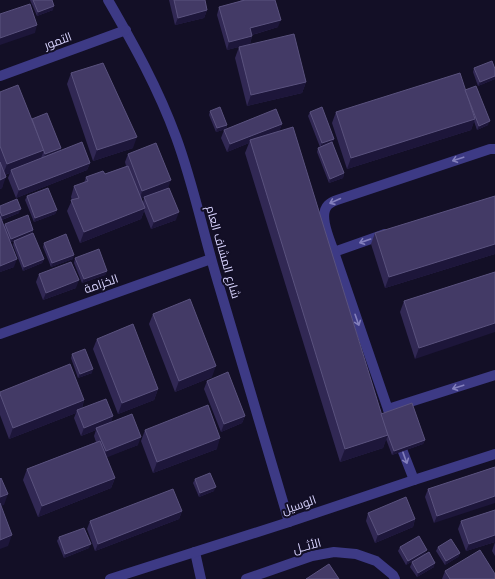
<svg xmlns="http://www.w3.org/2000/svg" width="495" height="579" font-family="Helvetica,Cairo,sans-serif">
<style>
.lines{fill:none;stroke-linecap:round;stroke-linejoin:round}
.service{stroke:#3d3a85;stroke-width:10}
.minor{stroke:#3d3a85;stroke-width:10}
.wall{fill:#312854;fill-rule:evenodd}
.shaded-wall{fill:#1d163a}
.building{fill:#433a66;stroke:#5a527e}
.oneway{stroke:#837fbc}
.labels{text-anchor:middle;stroke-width:4;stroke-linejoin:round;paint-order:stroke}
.street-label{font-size:12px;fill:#d9d4ff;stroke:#130f26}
</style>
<rect width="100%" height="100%" fill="#130f26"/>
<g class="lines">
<g class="service">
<polyline points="334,252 385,234"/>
<polyline points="388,409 495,375"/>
<path d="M393 424 334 252C330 240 318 215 328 205 330 203 334 201 337 200L490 149H495"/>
<polyline points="398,439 414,480"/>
</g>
<g class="minor">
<path d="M108 0C134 45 158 88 176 137 193 183 203 232 217 279 241 360 265 441 289 522"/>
<polyline points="0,76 126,30"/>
<polyline points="0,334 211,259"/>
<polyline points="195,552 201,579"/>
<polyline points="110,579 289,522 414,480 495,454"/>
<polyline points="246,579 312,556 334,552 356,554 376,561 393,575 395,579"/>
</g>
</g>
<g class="wall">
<polygon points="30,0 52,0 53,10 37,16"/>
<polygon points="169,0 205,0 207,10 204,18 175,25"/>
<polygon points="240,0 275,0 278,27 252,35 252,36 250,44 227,50 217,15 219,7 241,1"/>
<polygon points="239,47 306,82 302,93 247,106 235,58"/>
<polygon points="474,68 495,69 495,79 478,86 473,72"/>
<polygon points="71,73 133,148 93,161 67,84"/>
<polygon points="465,90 488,125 477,130 474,121 471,130 347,169 332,123 336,112"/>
<polygon points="0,92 32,119 61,148 60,151 90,163 87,170 16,198 8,178 10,173 5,175 2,188 0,189"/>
<polygon points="210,111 227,125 226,129 216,132 209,115"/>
<polygon points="310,112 334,139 332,143 344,173 343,178 329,183 317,152 318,148 320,147 308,116"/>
<polygon points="282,124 279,131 381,414 425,440 423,444 392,455 386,439 383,448 340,462 245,153 249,143 227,152 221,138 224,130"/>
<path d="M128 154 168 188 176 220 151 229 144 211 141 219 80 243 67 211 72 200 71 197 74 186 84 183 86 177 105 174 126 166 125 162ZM144 197 143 203 141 199Z"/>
<polygon points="27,196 57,210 55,214 34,222 25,200"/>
<polygon points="495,196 495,254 385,288 371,244 375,233"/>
<polygon points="0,206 19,213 2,220 4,226 5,224 33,230 32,234 44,259 42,263 23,271 13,245 14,241 10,242 14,267 0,272"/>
<polygon points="44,243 73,259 51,267 43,247"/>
<polygon points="75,258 107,271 105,275 82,283 74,263"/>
<polygon points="495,272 415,359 400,312 404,301"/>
<polygon points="39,274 76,288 43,300 36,282"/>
<polygon points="153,314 212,377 175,392 149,324"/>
<polygon points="97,339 158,389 154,400 118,414 93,349"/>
<polygon points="72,354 92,373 78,378 71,358"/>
<polygon points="207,381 245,416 242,423 221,432 204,389"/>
<polygon points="0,392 84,400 82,408 111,422 138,445 106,457 115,478 111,488 38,517 23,480 27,469 96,442 94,436 96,430 81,436 74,418 76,413 9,439 0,415"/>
<polygon points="145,430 217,449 153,473 141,441"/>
<polygon points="495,467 434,523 425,497 428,489"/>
<polygon points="195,479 214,491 199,497 193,483"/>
<polygon points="495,510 495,542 466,551 458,529 461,521"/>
<polygon points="182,511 179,519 95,551 87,529 90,521"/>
<polygon points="368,513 415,519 413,527 375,543 366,521"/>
<polygon points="59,537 89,548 64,558 57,541"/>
<polygon points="495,542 495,556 492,551"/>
<polygon points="400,547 425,554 406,565 398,551"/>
<polygon points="438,547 460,553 458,557 445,565 436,551"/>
<polygon points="412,562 434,567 417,577 410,567"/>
<polygon points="445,571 495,579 442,579"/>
</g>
<g class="shaded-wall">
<polygon points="54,6 53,10 37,16 38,12"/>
<polygon points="207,10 204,18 175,25 178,18"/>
<polygon points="281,20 278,27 248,36 250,28"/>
<polygon points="37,25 35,33 0,45 0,38"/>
<polygon points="252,36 250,44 227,50 229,42"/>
<polygon points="495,76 495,79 478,86 480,82"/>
<polygon points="306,82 302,93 247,106 251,95"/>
<polygon points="475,119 471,130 347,169 351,158"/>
<polygon points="490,121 488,125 477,130 479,126"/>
<polygon points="282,124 279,132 250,140 249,143 227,152 230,144"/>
<polygon points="227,125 226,129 216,132 217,128"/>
<polygon points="137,137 133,148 93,161 97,150"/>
<polygon points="334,139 332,143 320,148 322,143"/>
<polygon points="61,148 58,155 43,162 45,154"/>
<polygon points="44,150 40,161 11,170 10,173 3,175 7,164"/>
<polygon points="90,163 87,170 16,198 19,190"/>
<polygon points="344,173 343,178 329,183 330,179"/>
<polygon points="6,177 2,188 0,189 0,180"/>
<polygon points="171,180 168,188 140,199 142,191"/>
<polygon points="145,208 141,219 80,243 84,232"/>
<polygon points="21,209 19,213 1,220 2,216"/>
<polygon points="57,210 55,214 34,222 35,218"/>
<polygon points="179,212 176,220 151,229 154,222"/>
<polygon points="33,230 32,234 9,243 11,239"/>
<polygon points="495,244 495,254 385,288 389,277"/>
<polygon points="74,255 73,259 51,267 52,263"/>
<polygon points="17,259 14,267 0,272 0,266"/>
<polygon points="44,259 42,263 23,271 24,267"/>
<polygon points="107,271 105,275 82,283 84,279"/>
<polygon points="79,280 76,288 43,300 46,293"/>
<polygon points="495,323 495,332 415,359 419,348"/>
<polygon points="216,366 212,377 175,392 179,381"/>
<polygon points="93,369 92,373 78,378 80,374"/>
<polygon points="158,389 154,400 118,414 122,403"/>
<polygon points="84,400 81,411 77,410 76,413 9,439 13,428"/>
<polygon points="113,416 111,424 96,428 96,430 81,436 84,428"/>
<polygon points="245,416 242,423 221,432 224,424"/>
<polygon points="388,435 383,448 340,462 345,449"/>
<polygon points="141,437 138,445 103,459 106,451"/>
<polygon points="220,438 217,449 153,473 157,462"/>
<polygon points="425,440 423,444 392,455 394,451"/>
<polygon points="115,478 111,488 38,517 42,506"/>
<polygon points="216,487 214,491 199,497 200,493"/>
<polygon points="8,494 4,505 0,506 0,497"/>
<polygon points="495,496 495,503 434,523 437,516"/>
<polygon points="182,511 179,519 95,551 98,544"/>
<polygon points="415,519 413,527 375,543 378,535"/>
<polygon points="12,535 8,546 0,549 0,540"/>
<polygon points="495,535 495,542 466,551 469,544"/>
<polygon points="91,544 89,548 64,558 65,554"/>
<polygon points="427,550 425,554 406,565 408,561"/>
<polygon points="460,553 458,557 445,565 446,561"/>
<polygon points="435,563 434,567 417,577 418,573"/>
</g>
<g class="building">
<polygon points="33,0 52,0 54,6 38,12"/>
<polygon points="174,0 205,0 207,10 178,18"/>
<polygon points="245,0 275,0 281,20 250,28 252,36 229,42 219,7"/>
<polygon points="30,4 37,25 0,38 0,14"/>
<polygon points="294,34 306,82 251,95 239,47"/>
<polygon points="492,61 495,69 495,76 480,82 474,68"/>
<polygon points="103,63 137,137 97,150 71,73"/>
<polygon points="460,73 475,119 351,158 336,112"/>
<polygon points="18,85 44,150 7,164 0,146 0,92"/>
<polygon points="476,86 490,121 479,126 465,90"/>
<polygon points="220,107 227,125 217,128 210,111"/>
<polygon points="322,107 334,139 322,143 310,112"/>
<polygon points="276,109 282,124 230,144 224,130"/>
<polygon points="47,113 61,148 45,154 32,119"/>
<polygon points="293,127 388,435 345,449 250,140"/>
<polygon points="82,142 90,163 19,190 11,170"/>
<polygon points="332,142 344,173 330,179 318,148"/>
<polygon points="156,143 171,180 142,191 128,154"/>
<polygon points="0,162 6,177 0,180"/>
<polygon points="128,166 145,208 84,232 71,200 79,198 74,186 88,181 86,177 103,171 105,174"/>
<polygon points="48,188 57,210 35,218 27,196"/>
<polygon points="169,188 179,212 154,222 144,197"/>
<polygon points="495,196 495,244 389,277 375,233"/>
<polygon points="17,199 21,209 2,216 0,211 0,206"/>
<polygon points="28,215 33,230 11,239 5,224"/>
<polygon points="0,216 17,259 0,266"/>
<polygon points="33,233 44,259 24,267 14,241"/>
<polygon points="66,234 74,255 52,263 44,243"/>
<polygon points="99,249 107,271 84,279 75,258"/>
<polygon points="71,262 79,280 46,293 39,274"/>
<polygon points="495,272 495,323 419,348 404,301"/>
<polygon points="190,299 216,366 179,381 153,314"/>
<polygon points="133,324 158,389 122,403 97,339"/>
<polygon points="85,349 93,369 80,374 72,354"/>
<polygon points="70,364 84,400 13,428 0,394 0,392"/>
<polygon points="228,372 245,416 224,424 207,381"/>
<polygon points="106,399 113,416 84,428 77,410"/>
<polygon points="412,403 425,440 394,451 388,435 381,414"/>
<polygon points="208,405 220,438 157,462 145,430"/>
<polygon points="132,414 141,437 106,451 96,428"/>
<polygon points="100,441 115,478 42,506 27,469"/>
<polygon points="495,467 495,496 437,516 428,489"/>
<polygon points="210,473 216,487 200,493 195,479"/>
<polygon points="1,478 8,494 0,497 0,479"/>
<polygon points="173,489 182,511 98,544 90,521"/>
<polygon points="406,497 415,519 378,535 368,513"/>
<polygon points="0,503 12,535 0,540"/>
<polygon points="495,510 495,535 469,544 461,521"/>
<polygon points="84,528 91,544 65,554 59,537"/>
<polygon points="419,536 427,550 408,561 400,547"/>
<polygon points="451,539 460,553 446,561 438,547"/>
<polygon points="480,550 495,574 495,579 450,579 445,571"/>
<polygon points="429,552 435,563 418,573 412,562"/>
<polygon points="329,564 339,579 306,579"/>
</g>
<defs><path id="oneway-shaft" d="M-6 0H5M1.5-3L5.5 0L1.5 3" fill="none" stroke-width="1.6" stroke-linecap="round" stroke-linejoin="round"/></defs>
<g class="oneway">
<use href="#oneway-shaft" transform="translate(458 159) rotate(162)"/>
<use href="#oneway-shaft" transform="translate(335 201) rotate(156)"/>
<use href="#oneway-shaft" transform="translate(365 241) rotate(161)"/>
<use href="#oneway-shaft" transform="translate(357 320) rotate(71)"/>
<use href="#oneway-shaft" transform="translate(458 387) rotate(162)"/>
<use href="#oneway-shaft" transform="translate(405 458) rotate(70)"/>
</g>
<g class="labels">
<g class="street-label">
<text transform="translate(58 41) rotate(-20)" y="4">التمور</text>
<text transform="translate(223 252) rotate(74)" y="4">شارع المشاف العام</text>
<text transform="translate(101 284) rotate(-19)" y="4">الخزامة</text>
<text transform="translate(299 505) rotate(-19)" y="4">الوسيل</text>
<text transform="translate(307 546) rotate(-15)" y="4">الأثــل</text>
</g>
</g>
</svg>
